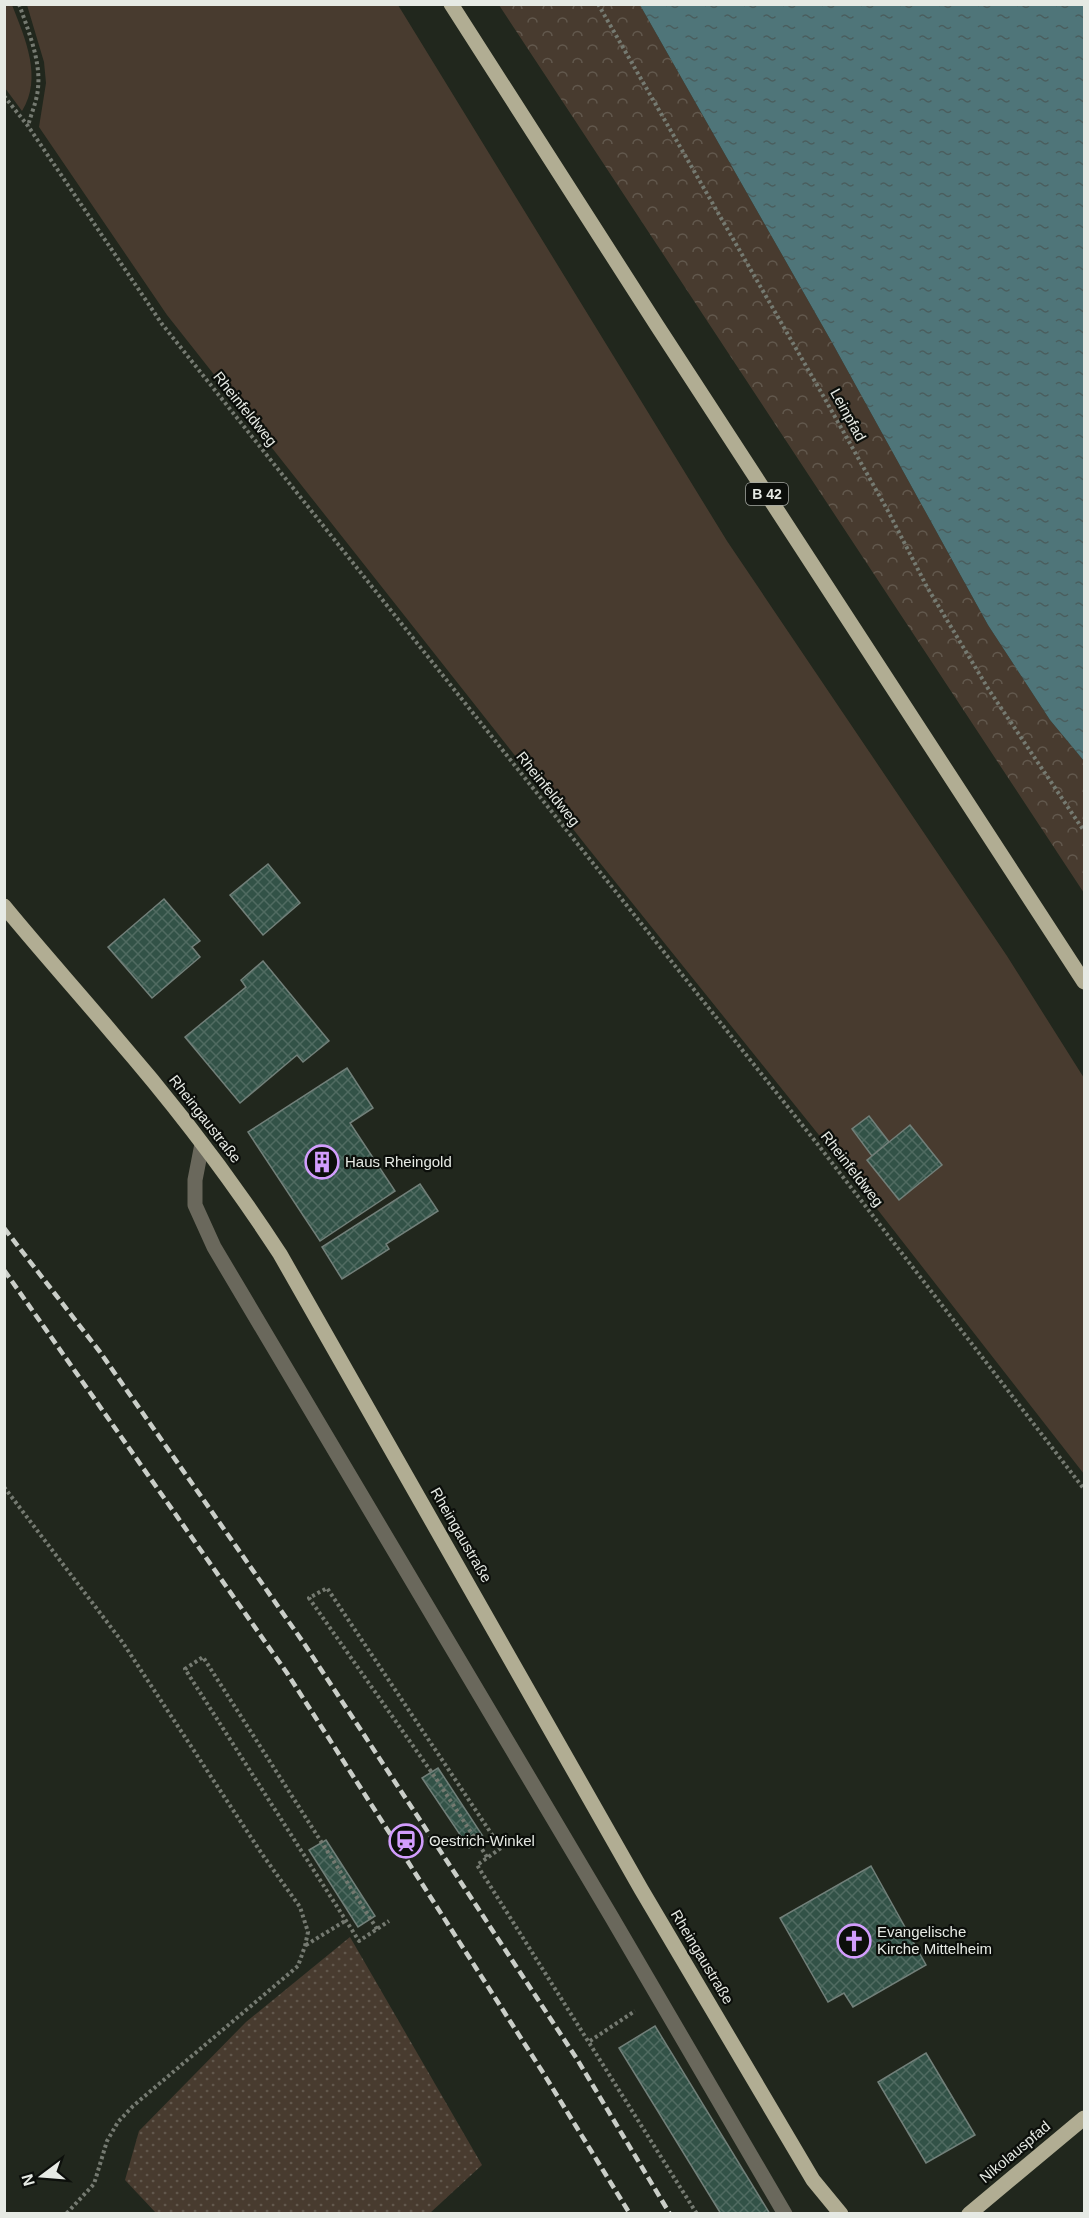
<svg xmlns="http://www.w3.org/2000/svg" width="1089" height="2218" font-family="Arial,sans-serif">
<style>
.grass{fill:#483b2f}
.forest{fill:url(#forest-crowns)}
.garden{fill:url(#garden-dots)}
.water{fill:url(#water-ripples)}
.building{fill:url(#building-cross-hatch);stroke:#72807a;stroke-width:1.5}
.lines{fill:none;stroke-linecap:round;stroke-linejoin:round}
.path{stroke:#757a71;stroke-width:4;stroke-dasharray:3 3;stroke-linecap:butt}
.minor{stroke:#6a685c;stroke-width:15}
.major{stroke:#b1ad93;stroke-width:15}
.rail{stroke:#cacec8;stroke-width:4.5;stroke-dasharray:9 4.5;stroke-linecap:butt}
.labels{text-anchor:middle;stroke-width:4.5;stroke-linejoin:round;paint-order:stroke}
.shield{fill:#0c0f0b;stroke:#a5a8a3;stroke-width:1.5}
.shield-label{font-size:14px;font-weight:bold;fill:#e6eae4}
.street-label{font-size:15px;fill:#e6eae4;stroke:#0c0f0b}
.poi-label{font-size:15px;fill:#e6eae4;stroke:#0c0f0b;text-anchor:start}
</style>
<defs>
<pattern id="forest-crowns" width="20" height="18" patternUnits="userSpaceOnUse" patternTransform="scale(1.5)"><rect width="20" height="18" fill="#483b2f"/><path d="M2 6a3 3 0 1 1 6 0M12 15a3 3 0 1 1 6 0" fill="none" stroke="#62584d"/></pattern>
<pattern id="garden-dots" width="8" height="8" patternUnits="userSpaceOnUse" patternTransform="scale(1.5)"><rect width="8" height="8" fill="#483b2f"/><path d="M2 2h.1M6 6h.1" fill="none" stroke="#62584d" stroke-width="1.8" stroke-linecap="round"/></pattern>
<pattern id="water-ripples" width="26" height="14" patternUnits="userSpaceOnUse" patternTransform="scale(1.5)"><rect width="26" height="14" fill="#4f7579"/><path d="M2 4q2-2 4 0t4 0M15 11q2-2 4 0t4 0" fill="none" stroke="#4a5e5e"/></pattern>
<pattern id="building-cross-hatch" width="8" height="8" patternUnits="userSpaceOnUse" patternTransform="scale(1.5)"><rect width="8" height="8" fill="#325247"/><path d="M0 0l8 8M0 8l8-8" fill="none" stroke="#506b61"/></pattern>
</defs>
<rect width="100%" height="100%" fill="#21271d"/>
<g class="grass">
<path d="M5 4 12 5C25 38 43 78 22 111L5 88Z"/>
<polygon points="27,5 398,5 727,541 1007,956 1084,1078 1084,1474 835,1155 588,848 167,315 39,127 46,83 44,62"/>
</g>
<polygon class="forest" points="499,5 640,5 834,346 988,625 1050,720 1084,761 1084,893"/>
<polygon class="garden" points="350,1937 482,2165 430,2213 156,2213 125,2180 139,2131 246,2022"/>
<polygon class="water" points="640,5 1084,5 1084,761 1050,720 988,625 834,346"/>
<g class="building">
<polygon points="268,864 300,903 263,935 230,895"/>
<polygon points="164,899 200,941 192,947 200,957 152,998 108,947"/>
<polygon points="263,961 329,1041 303,1062 297,1055 240,1103 185,1037 246,987 241,980"/>
<polygon points="347,1068 373,1108 350,1123 395,1191 320,1241 248,1132"/>
<polygon points="869,1116 889,1142 872,1156 852,1129"/>
<polygon points="910,1125 942,1165 899,1200 867,1160"/>
<polygon points="420,1184 438,1211 386,1244 389,1249 342,1279 322,1247"/>
<polygon points="438,1768 484,1838 469,1848 422,1778"/>
<polygon points="326,1840 375,1916 358,1927 309,1850"/>
<polygon points="871,1866 926,1965 853,2007 844,1993 828,2002 780,1918"/>
<polygon points="655,2026 770,2214 721,2214 619,2048"/>
<polygon points="926,2053 975,2135 926,2163 878,2082"/>
</g>
<g class="lines">
<g class="path">
<path d="M19 4C28 30 41 61 38 88 37 101 31 114 28 126"/>
<polyline points="598,4 821,392 888,511 927,587 989,690 1084,831"/>
<polyline points="4,96 28,126 162,324 819,1146 1084,1489"/>
<polyline points="4,1487 123,1643 262,1854 300,1907 308,1932 305,1946 298,1966 133,2106 118,2122 107,2141 94,2184 66,2214"/>
<polyline points="487,1857 437,1780 309,1598 327,1588 501,1848 477,1865 697,2214"/>
<polyline points="377,1929 203,1657 185,1669 359,1941 389,1921"/>
<polyline points="306,1945 345,1921"/>
<polyline points="590,2041 635,2011"/>
</g>
<polyline class="minor" points="202,1144 195,1180 195,1205 214,1247 611,1916 785,2214"/>
<g class="major">
<polyline points="451,4 656,324 1084,982"/>
<path d="M4 906C40 950 78 992 114 1035 174 1104 230 1177 280 1254L641 1889 813 2180 841 2214"/>
<polyline points="969,2214 1084,2118"/>
</g>
<g class="rail">
<polyline points="4,1228 100,1352 303,1642 577,2059 670,2214"/>
<polyline points="4,1270 287,1673 542,2071 630,2214"/>
</g>
</g>
<defs>
<g id="building-ring" transform="scale(1.725)"><circle r="9.5" fill="#0c0f0b" stroke="#d29dfd" stroke-width="1.5"/><path d="M-4-6H4V6H1V3H-1V6H-4ZM-2.5-4.3h1.7v1.8h-1.7ZM.8-4.3h1.7v1.8H.8ZM-2.5-1h1.7V.8h-1.7ZM.8-1h1.7V.8H.8Z" fill="#d29dfd"/></g>
<g id="station-ring" transform="scale(1.725)"><circle r="9.5" fill="#0c0f0b" stroke="#d29dfd" stroke-width="1.5"/><path d="M-3-6H3Q5-6 5-4V2Q5 4 3 4L4.5 6H3L1.5 4h-3L-3 6H-4.5L-3 4Q-5 4-5 2V-4Q-5-6-3-6ZM-3.5-4v3h7v-3ZM-3.5 1v1.5H-2V1ZM2 1v1.5H3.5V1Z" fill="#d29dfd"/></g>
<g id="church-ring" transform="scale(1.725)"><circle r="9.5" fill="#0c0f0b" stroke="#d29dfd" stroke-width="1.5"/><path d="M-1.2-6h2.4v3.5h3.3v2.4h-3.3V6h-2.4V-.1h-3.3v-2.4h3.3Z" fill="#d29dfd"/></g>
</defs>
<g fill-rule="evenodd">
<use href="#building-ring" x="322" y="1162"/>
<use href="#station-ring" x="406" y="1841"/>
<use href="#church-ring" x="854" y="1941"/>
</g>
<g class="labels">
<rect class="shield" x="746" y="483" width="42" height="22" rx="4.5"/>
<g class="shield-label">
<text x="767" y="499">B 42</text>
</g>
<g class="street-label">
<text transform="translate(245 409) rotate(51)" y="5">Rheinfeldweg</text>
<text transform="translate(848 415) rotate(61)" y="5">Leinpfad</text>
<text transform="translate(548 789) rotate(51)" y="5">Rheinfeldweg</text>
<text transform="translate(205 1119) rotate(52)" y="5">Rheingaustraße</text>
<text transform="translate(852 1169) rotate(52)" y="5">Rheinfeldweg</text>
<text transform="translate(461 1535) rotate(60)" y="5">Rheingaustraße</text>
<text transform="translate(702 1957) rotate(59)" y="5">Rheingaustraße</text>
<text transform="translate(1015 2152) rotate(-40)" y="5">Nikolauspfad</text>
</g>
<g class="poi-label">
<text x="345" y="1167">Haus Rheingold</text>
<text x="429" y="1846">Oestrich-Winkel</text>
<text x="877" y="1937">Evangelische<tspan x="877" dy="17">Kirche Mittelheim</tspan></text>
</g>
</g>
<rect width="1089" height="2218" fill="none" stroke="#e6eae4" stroke-width="12"/>
<g transform="translate(42 2176) rotate(254)" stroke="#0c0f0b" stroke-width="4.5" paint-order="stroke">
<path d="M0-4.5L10 22L0 15L-10 22Z" fill="#e6eae4"/>
<text y="-9" font-size="16" font-weight="bold" text-anchor="middle" fill="#e6eae4">N</text>
</g>
</svg>
